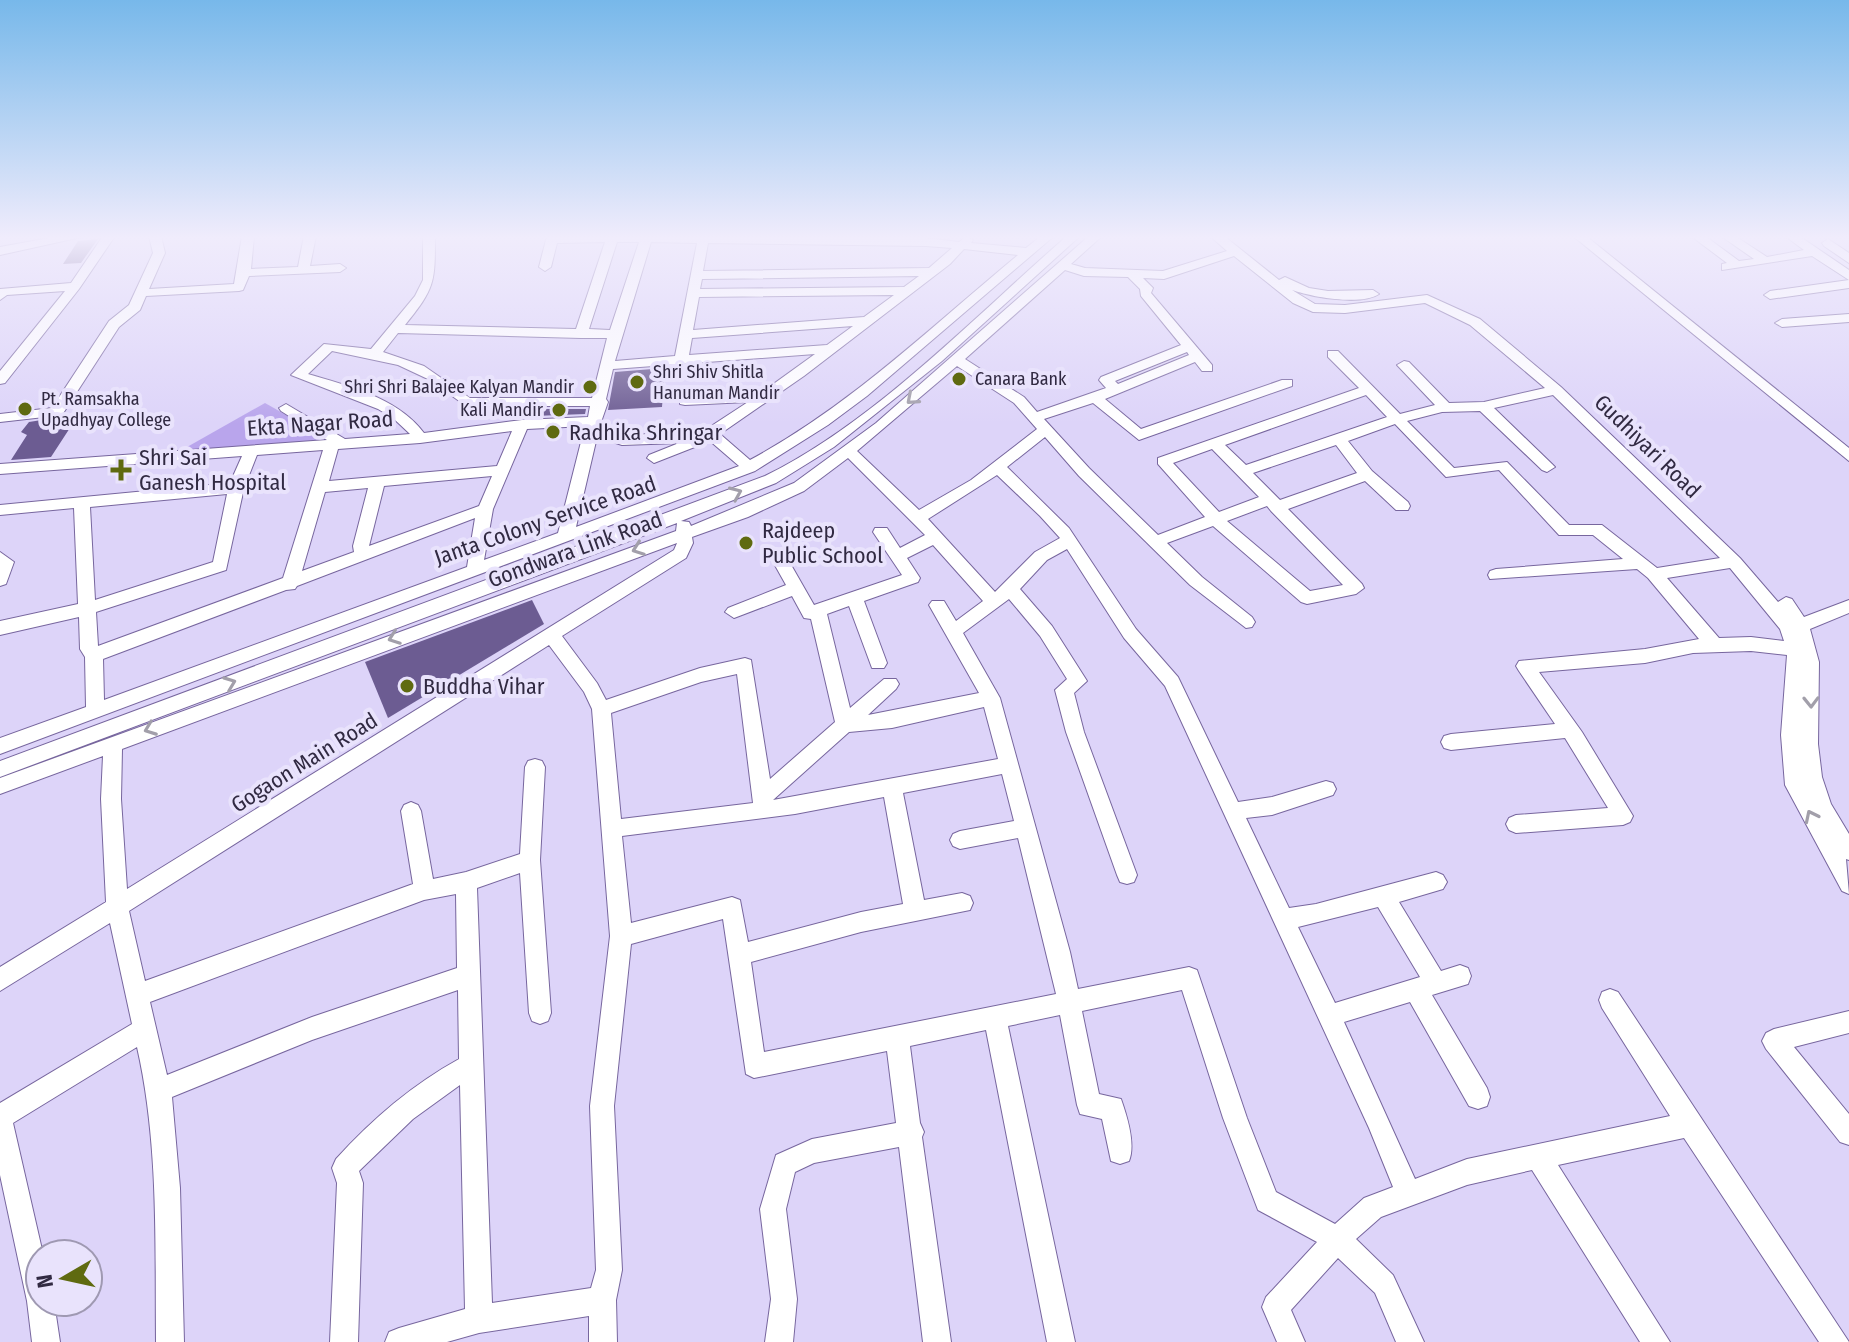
<svg xmlns="http://www.w3.org/2000/svg" width="1849" height="1342" font-family="'Fira Sans Condensed',sans-serif">
<style>
.green{fill:#b9a5ec}
.building{fill:#6c5c92}
.lines{fill:none;stroke-linecap:round;stroke-linejoin:round}
.minor-casing{stroke:#77669e;stroke-width:2}
.minor{fill:#fff;fill-rule:evenodd}
.oneway{stroke:#a29faa}
.poi-dot{fill:#5f6a10;stroke:#e9e3fc;stroke-width:3}
.labels{text-anchor:middle;stroke-width:8;stroke-linejoin:round;paint-order:stroke}
.far-poi-label{font-size:18px;fill:#312a42;stroke:#e9e3fc;text-anchor:start}
.street-label{font-size:22px;fill:#312a42;stroke:#e9e3fc}
.poi-label{font-size:22px;fill:#312a42;stroke:#e9e3fc;text-anchor:start}
</style>
<rect width="100%" height="100%" fill="#ddd4f9"/>
<polygon class="green" points="265,403 334,442 180,451"/>
<g class="building">
<polygon points="98,239 81,263 63,264 78,241"/>
<polygon points="665,368 662,407 608,410 615,372"/>
<polygon points="533,409 586,409 585,414 534,416"/>
<polygon points="79,414 51,457 11,460 27,435 21,432 29,422"/>
<polygon points="532,600 544,624 388,718 365,662"/>
</g>
<g class="lines">
<g class="minor-casing">
<g id="minor">
<polygon points="60,236 86,236 0,255 0,247"/>
<polygon points="103,236 115,236 79,289 5,383 0,384 0,371 65,291 7,295 0,300 0,289 71,283"/>
<polygon points="149,236 161,236 165,253 149,289 234,284 242,236 254,236 251,269 298,267 304,236 316,236 310,266 340,264 346,268 340,272 249,276 243,290 239,291 146,296 140,310 119,327 62,415 0,422 0,414 52,408 109,321 129,305 153,253"/>
<path d="M423 236H435C435 283 435 288 405 325L576 329 605 242 557 243 551 267 545 271 539 267 547 236 926 238 959 242 967 236 973 240 971 243 1026 248 1041 236H1054L867 396 828 425 755 471 0 754V738L86 707 85 657 80 649 79 617 0 635V621L78 604 74 508 0 515V505L230 483 242 456 0 474V464L327 440 281 411 279 408 286 404 345 439 410 434 393 418 378 409 291 375 324 344 371 349 415 296 423 280ZM617 242H639L610 330 589 329ZM651 242 697 243 675 356 615 361ZM708 243 926 246 952 248 929 268 703 271ZM964 249 1018 255C931 327 850 406 750 460L720 434 804 376 950 264ZM919 276 904 287 700 289 702 279ZM894 295 864 317 693 330 699 297ZM853 326 827 345 689 355 692 338ZM398 333 581 338H607L592 398H470L424 366 383 352ZM332 351 398 365 430 380 466 406H590L588 417 522 420 424 433C397 397 348 386 308 374ZM815 354 761 393 680 398V404L685 405 748 402 696 436 690 433 623 435 599 428 608 402 606 399 613 369ZM585 426 558 533 484 560 493 509 527 429ZM512 431 497 466 329 481 338 449 420 443ZM597 437 622 445 679 443 649 455 647 458 654 463 710 441 739 466 576 527ZM323 450 283 578 98 646 96 612 226 570 244 488 257 455ZM492 476 479 506 369 546 384 486ZM368 488 353 546 354 552 302 571 325 492ZM227 494 213 562 95 600 90 507ZM475 518 467 567 104 700 103 659 286 590 295 589 297 586Z"/>
<path d="M1067 236H1080L942 361 834 447 776 483 681 521 689 522 691 526 794 483 876 423 1089 236H1102L1071 264 1085 268 1163 271 1227 251 1210 236H1224L1279 280 1285 277 1309 288 1328 291 1373 290 1379 294C1361 306 1312 297 1292 290L1315 304 1345 305 1427 295 1480 319 1561 387 1740 558 1778 602 1786 597 1792 599 1804 617 1849 600V613L1810 629 1819 662 1818 744 1822 777 1831 804 1849 834V860L1846 859 1849 894 1842 891 1785 785 1781 735 1787 655 1751 651 1693 653 1645 663 1539 672 1582 732 1633 816 1630 822 1623 825 1516 833 1509 830 1506 824 1509 818 1516 815 1608 808 1565 738 1451 750 1444 748 1441 742 1444 736 1451 734 1555 724 1519 671 1516 666 1519 661 1645 649 1699 639 1648 578 1637 569 1490 579 1488 575 1490 571 1496 569 1623 559 1593 535H1559L1499 470 1446 477 1395 424 1348 441 1372 471 1408 502 1410 506 1408 510H1396L1365 481 1288 509 1362 584 1364 588 1356 594 1307 604 1301 602 1213 526 1167 543 1202 577 1252 617 1255 622 1252 627 1246 628 1190 585 1079 476 1045 437 1007 467 1069 528 1136 629 1178 677 1238 802 1272 797 1326 781 1333 783 1336 789 1333 795 1272 815 1246 818 1289 908 1316 904 1436 872 1443 875 1447 882 1443 889 1399 902 1441 971 1460 965 1468 968 1471 976 1468 984 1432 995 1487 1088 1490 1097 1487 1106 1478 1109 1469 1106 1410 1002 1344 1022 1415 1179 1467 1159 1670 1116 1602 1008 1599 1000 1602 992 1610 989 1618 992 1849 1342H1819L1684 1138 1558 1165 1670 1342H1640L1532 1170 1467 1185 1381 1217 1356 1239 1393 1275 1424 1342H1396L1375 1293 1338 1258 1291 1310 1305 1342H1277L1262 1307 1266 1297 1317 1242 1258 1210 1223 1118 1182 990 1082 1011 1099 1094 1121 1099C1127 1116 1136 1144 1129 1161L1120 1164 1111 1161 1102 1119 1080 1114 1077 1105 1060 1015 1008 1026 1075 1342H1047L986 1030 910 1046 920 1123 924 1132 922 1137 951 1342H923L899 1147 814 1163 795 1172 786 1209 797 1299 793 1342H765L771 1299 760 1209 776 1155 812 1139 896 1123 887 1051 754 1078 746 1074 723 919 631 944 614 1106 622 1270 616 1300 617 1342H589V1316L479 1333 447 1342H385L389 1332 399 1328 465 1309 460 1085 413 1119 359 1171 363 1183 358 1342H330L337 1183 332 1168 336 1159C372 1119 412 1085 459 1059L458 990 312 1040 172 1097 180 1188 184 1342H156C155 1244 159 1143 137 1047L13 1123 43 1254H40V1302H54L60 1342H32L27 1301 0 1175V1103L132 1024 110 923 0 991V967L106 902 101 799 103 756 0 794V778L676 531 677 523 0 777V761L765 476C875 422 975 316 1067 236ZM1234 256 1293 303 1313 312 1345 313 1425 303 1470 325 1545 388 1484 402 1449 403 1409 362 1404 361 1397 365 1435 405 1400 414 1338 351H1328V357L1359 388 1158 458V464L1205 517 1158 535 1089 468 1044 419 1093 403 1139 440 1292 386V380H1282L1141 429 1105 399 1195 362 1202 371H1212V365L1151 293 1153 288 1143 278 1164 279ZM1065 270 1084 276 1128 277 1140 289 1141 296 1181 345 1101 377 1099 380 1106 388 1037 412 1024 397 965 359ZM1187 352 1189 355 1118 384 1115 381ZM957 366 1014 403 1037 429 971 480 919 510 857 451ZM1366 395 1387 417 1246 465 1225 445ZM1553 395 1720 558 1657 568 1602 525H1569L1507 462 1454 468 1407 421 1442 412 1480 411 1542 470 1547 472 1555 467 1552 464 1494 408ZM1336 445 1357 473 1280 500 1253 473ZM1212 449 1259 497 1219 512 1173 463ZM848 458 925 535 900 548 887 528H875L873 532 902 575 814 605 786 556 780 554 772 560 786 585 728 608 725 612 734 618 792 596 804 618 811 619 835 722 770 779 751 660 745 658 700 668 606 700 597 683 562 636 686 558 693 543 692 537 748 517 804 491ZM997 475 1040 516 1060 538 1035 552 995 592 928 519ZM1267 506 1271 511 1343 585 1310 591 1227 521ZM677 543 674 550 127 889 121 799 122 749ZM933 545 983 601 956 621 944 601H932L929 605 979 693 868 715 896 689 899 684 896 679H884L850 708 827 614 849 606 872 668H884L887 663 864 601 918 582 920 578 907 558ZM1067 549 1124 638 1165 686 1369 1128 1393 1187 1364 1198 1335 1224 1276 1192 1247 1118 1197 970 1189 967 1078 989 1070 952 1000 698 963 633 1009 599 1040 636 1067 679 1055 690 1066 732 1117 875 1120 882 1127 884 1134 882 1137 875 1084 732 1074 693 1087 681 1052 626 1020 589 1047 560ZM1730 568 1780 629 1784 641 1751 637 1719 638 1667 578ZM549 645 584 692 592 709 610 936 590 1106 596 1270 591 1288 492 1303 477 888 520 873 529 1013 532 1021 540 1024 548 1021 551 1013 540 860 545 767 542 761 535 759 528 761 525 767 520 854 466 872 433 879 421 811 418 805 411 802 404 805 401 811 413 884 145 981 129 911ZM737 674 753 803 621 819 611 713 701 682ZM984 707 998 759 773 800 849 732 892 728ZM1002 774 1014 821 960 831 953 834 950 840 953 846 960 849 1018 838 1056 994 764 1052 751 962 861 932 970 910 973 903 970 896 962 893 924 900 903 793ZM884 797 903 904 861 912 748 942 740 900 732 897 631 923 622 836 795 814ZM456 894 457 968 312 1017 167 1075 150 1002 424 900ZM1378 907 1420 977 1335 1003 1298 927Z"/>
<polygon points="1573,236 1586,236 1849,448 1849,461"/>
<polygon points="1691,236 1705,236 1739,261 1754,259 1721,236 1735,236 1767,257 1804,250 1785,236 1799,236 1849,270 1849,280 1812,256 1722,270 1722,264 1727,263"/>
<polygon points="1828,239 1849,253 1849,263 1824,246 1822,243"/>
<polygon points="1849,280 1849,288 1770,299 1764,295 1770,291"/>
<polygon points="1849,314 1849,322 1782,327 1775,323 1782,319"/>
<polygon points="0,552 14,562 6,584 0,586"/>
<polygon points="1849,1011 1849,1033 1794,1047 1849,1114 1849,1145 1840,1142 1766,1049 1762,1041 1766,1033 1774,1029"/>
</g>
</g>
<use href="#minor" class="minor"/>
</g>
<defs><path id="oneway-chevron" d="M-2-3.5L2.5 0L-2 3.5" fill="none" stroke-width="1.6" stroke-linecap="round" stroke-linejoin="round" transform="scale(2)"/></defs>
<g class="oneway">
<use href="#oneway-chevron" transform="translate(912 399) rotate(139)"/>
<use href="#oneway-chevron" transform="translate(736 493) rotate(-23)"/>
<use href="#oneway-chevron" transform="translate(638 549) rotate(160)"/>
<use href="#oneway-chevron" transform="translate(394 638) rotate(160)"/>
<use href="#oneway-chevron" transform="translate(230 683) rotate(-21)"/>
<use href="#oneway-chevron" transform="translate(1811 702) rotate(89)"/>
<use href="#oneway-chevron" transform="translate(150 729) rotate(159)"/>
<use href="#oneway-chevron" transform="translate(1811 816) rotate(-116)"/>
</g>
<linearGradient id="sky" x2="0" y2="1"><stop stop-color="#77b8ea"/><stop offset="0.56" stop-color="#f0ecfc"/><stop offset="1" stop-color="#f0ecfc" stop-opacity="0"/></linearGradient>
<rect width="1849" height="424" fill="url(#sky)"/>
<g class="poi-dot">
<circle cx="959" cy="379" r="8"/>
<circle cx="637" cy="382" r="8"/>
<circle cx="590" cy="387" r="8"/>
<circle cx="25" cy="409" r="8"/>
<circle cx="559" cy="410" r="8"/>
<circle cx="553" cy="432" r="8"/>
<path d="M117 458h8v8h8v8h-8v8h-8v-8h-8v-8h8z"/>
<circle cx="746" cy="543" r="8"/>
<circle cx="407" cy="686" r="8"/>
</g>
<g class="labels">
<g class="far-poi-label">
<text x="653" y="378">Shri Shiv Shitla<tspan x="653" dy="21">Hanuman Mandir</tspan></text>
<text x="975" y="385">Canara Bank</text>
<text x="574" y="393" text-anchor="end">Shri Shri Balajee Kalyan Mandir</text>
<text x="41" y="405">Pt. Ramsakha<tspan x="41" dy="21">Upadhyay College</tspan></text>
<text x="543" y="416" text-anchor="end">Kali Mandir</text>
</g>
<g class="street-label">
<text transform="translate(320 423) rotate(-4)" y="8">Ekta Nagar Road</text>
<text transform="translate(1648 446) rotate(44)" y="8">Gudhiyari Road</text>
<text transform="translate(545 520) rotate(-19)" y="8">Janta Colony Service Road</text>
<text transform="translate(575 549) rotate(-20)" y="8">Gondwara Link Road</text>
<text transform="translate(304 762) rotate(-32)" y="8">Gogaon Main Road</text>
</g>
<g class="poi-label">
<text x="569" y="440">Radhika Shringar</text>
<text x="139" y="465">Shri Sai<tspan x="139" dy="25">Ganesh Hospital</tspan></text>
<text x="762" y="538">Rajdeep<tspan x="762" dy="25">Public School</tspan></text>
<text x="423" y="694">Buddha Vihar</text>
</g>
</g>
<g transform="translate(64 1278) rotate(261)"><circle r="38" fill="#e9e3fc" stroke="#9f99b2" stroke-width="2"/>
<path d="M0-6L14 30L0 20L-14 30Z" fill="#5f6a10"/>
<text y="-12" font-size="22" font-weight="bold" text-anchor="middle" fill="#312a42">N</text>
</g>
</svg>
